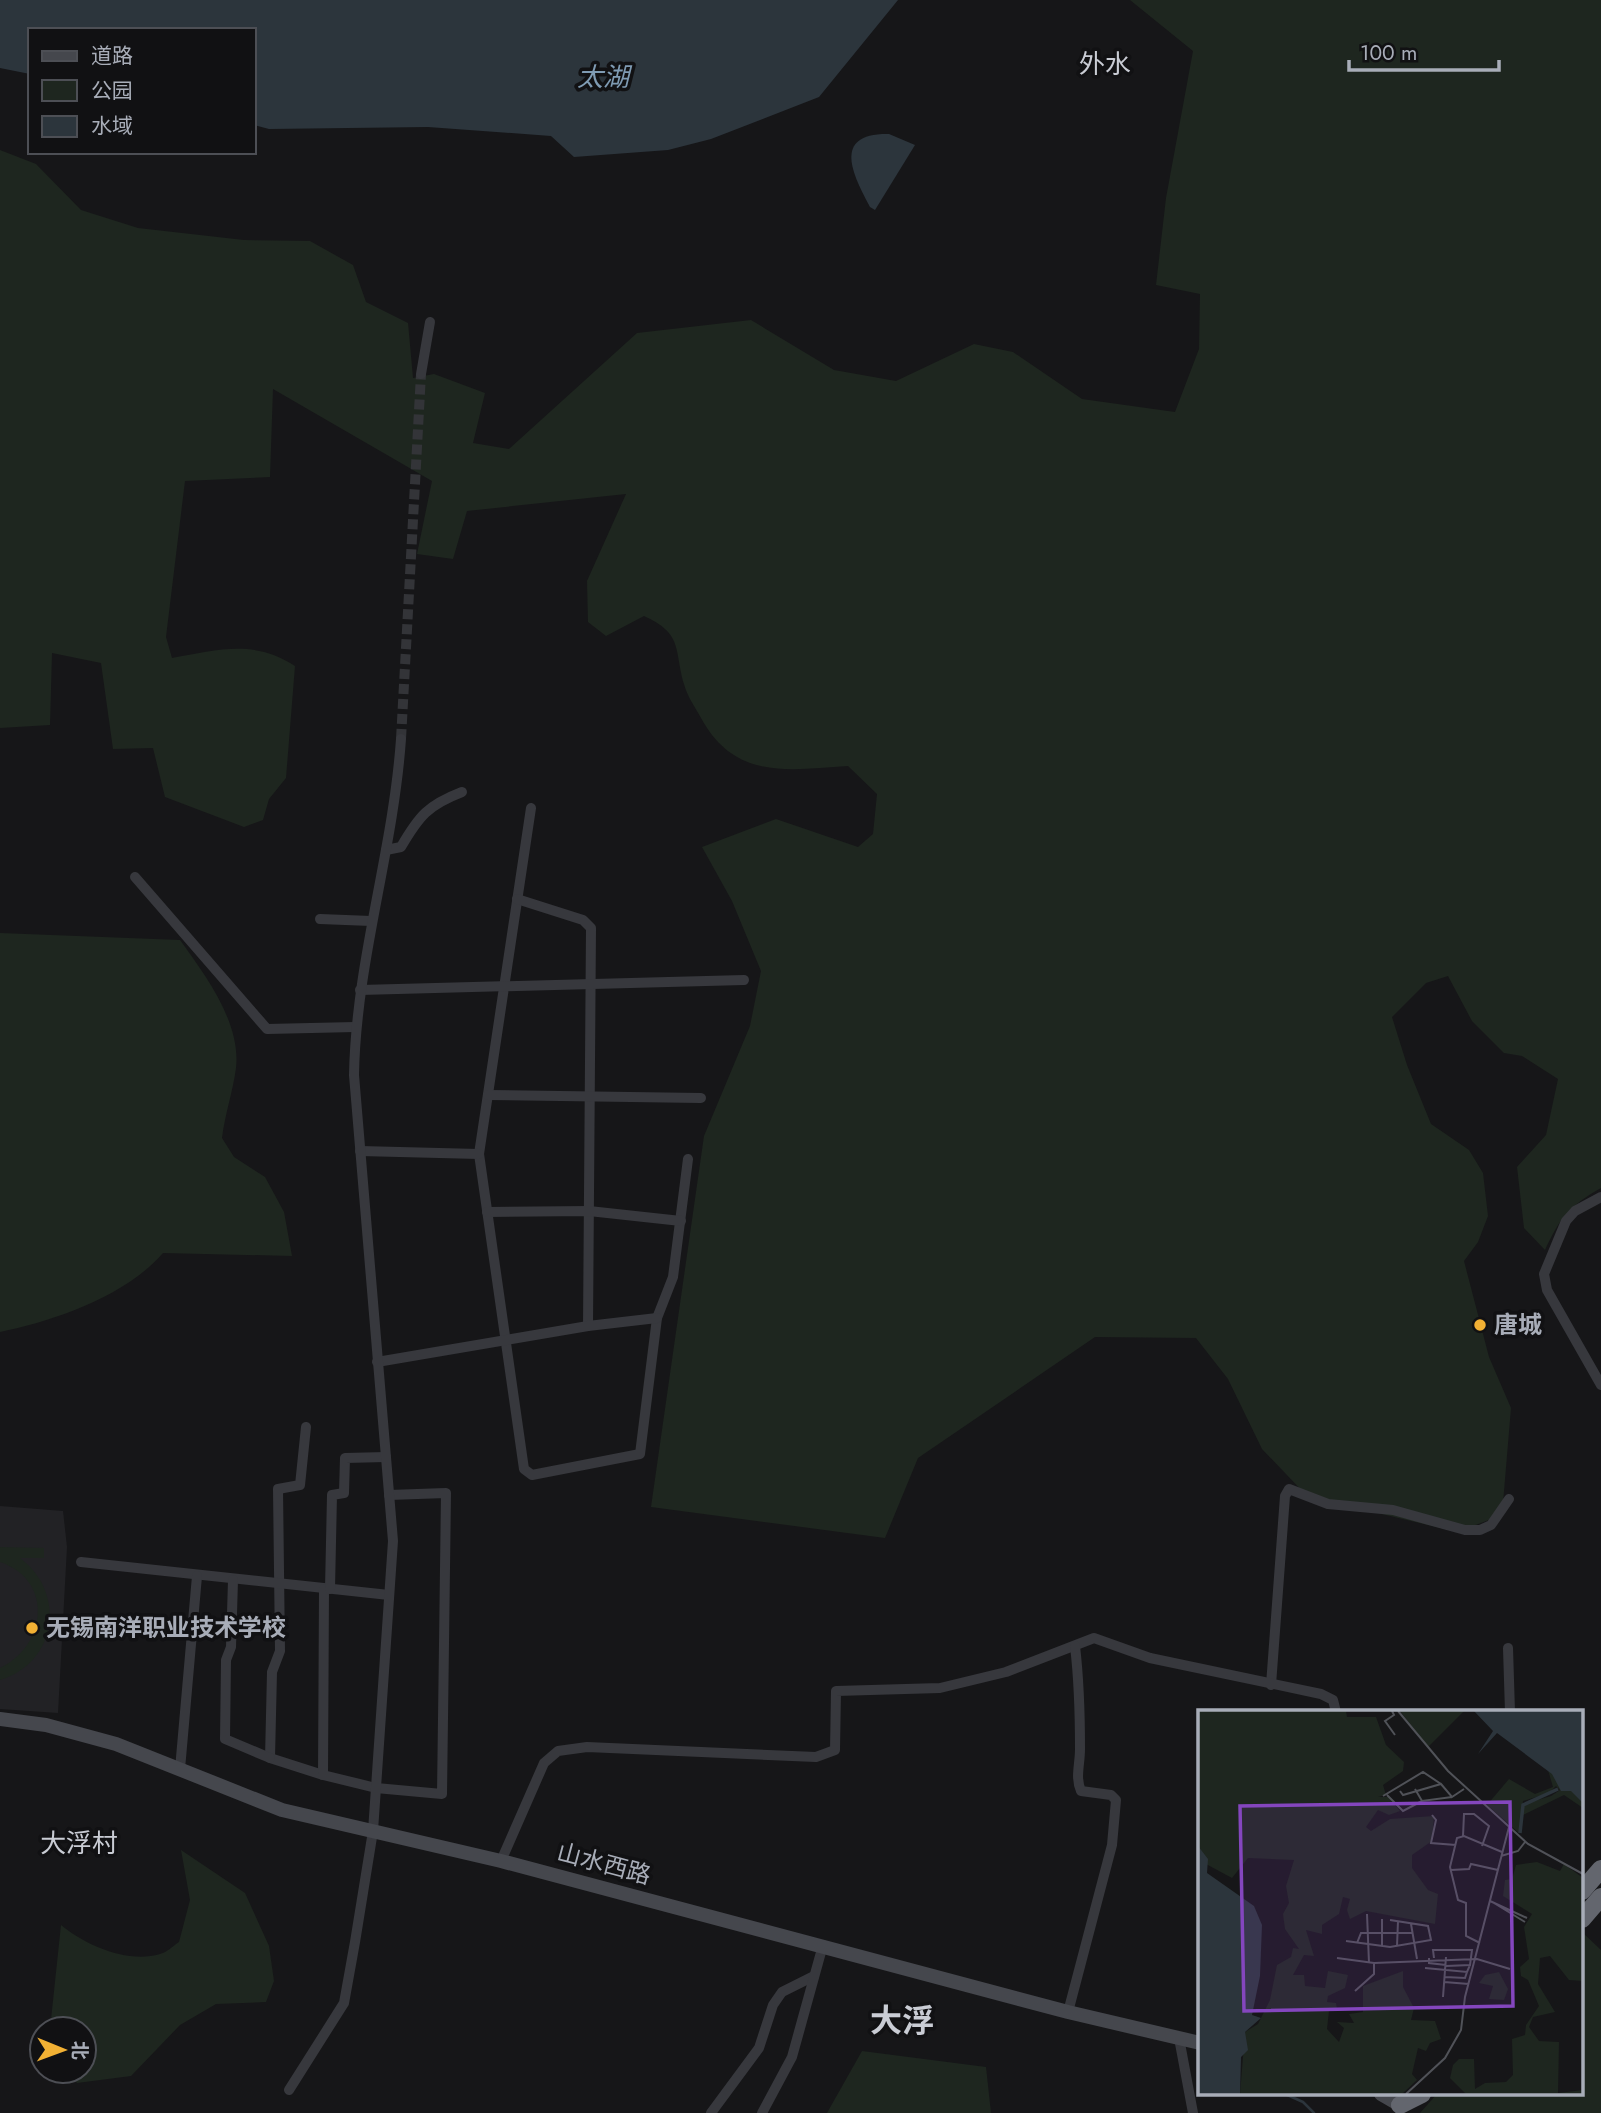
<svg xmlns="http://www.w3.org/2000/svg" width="1601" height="2113" font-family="Jost,'Noto Sans SC',sans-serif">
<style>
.built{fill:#222225}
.green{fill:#1e261f}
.water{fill:#2c353c}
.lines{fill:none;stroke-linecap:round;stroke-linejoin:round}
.stream{stroke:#2c353c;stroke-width:2.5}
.street-tunnel{stroke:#333438;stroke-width:10;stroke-dasharray:10 5;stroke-linecap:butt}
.street{stroke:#37383d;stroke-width:10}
.secondary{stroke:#45474d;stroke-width:14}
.highway{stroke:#63666e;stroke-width:18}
.poi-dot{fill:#f2b134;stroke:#111113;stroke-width:2.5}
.labels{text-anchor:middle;stroke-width:7;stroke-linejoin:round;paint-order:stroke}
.poi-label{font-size:24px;font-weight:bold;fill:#a8adb8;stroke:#111113;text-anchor:start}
.street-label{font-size:24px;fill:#a8adb8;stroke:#111113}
.neighbourhood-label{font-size:26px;fill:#c9ccd4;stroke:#111113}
.water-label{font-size:26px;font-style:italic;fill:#7f9bb3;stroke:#111113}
.district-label{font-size:32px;font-weight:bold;fill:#c9ccd4;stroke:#111113}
.inset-river{fill:none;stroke:#2c353c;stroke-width:3.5}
.inset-road{fill:none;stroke:#505258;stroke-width:2}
.view{fill:#8446be;fill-opacity:0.15;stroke:#8446be;stroke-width:3.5}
.inset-edge{fill:none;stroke:#a8adb8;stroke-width:3.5}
</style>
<rect width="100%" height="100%" fill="#161618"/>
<polygon class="built" points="0,1506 63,1511 67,1547 58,1713 0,1709"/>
<g class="green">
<path d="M1130 0H1601V1188C1569 1206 1560 1218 1545 1250L1524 1228 1517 1167 1546 1135 1558 1079 1522 1056 1504 1053 1472 1021 1448 976 1426 983 1392 1017 1407 1065 1431 1124 1469 1150 1483 1173 1488 1216 1478 1242 1464 1261 1489 1357 1511 1408 1502 1515 1457 1532 1307 1496 1262 1449 1228 1379 1196 1338 1095 1337 918 1458 885 1538 651 1507 704 1136 750 1026 761 971 732 901 702 847 776 819 858 847 873 834 877 794 848 766C787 770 735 780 701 718 695 707 687 696 684 684 674 648 683 634 644 616L606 636 588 622 587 581 626 494 467 511 453 559 417 554 432 481 273 389 270 477 185 481 166 637 172 658C218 650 254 639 295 666L286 778 269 799 263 820 244 827 165 797 153 748 113 749 101 663 52 653 50 725 0 728V150L36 164 81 210 138 228 244 240 310 241 353 265 366 302 408 323 413 378 434 374 485 393 473 443 509 449 637 333 751 320 834 370 896 381 974 344 1013 352 1082 399 1175 412 1199 349 1200 294 1156 285 1166 198 1193 51Z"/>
<path d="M0 933 180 940C205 975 241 1022 236 1068 233 1091 225 1114 222 1138L234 1157 265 1177 284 1212 292 1256 163 1253C126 1296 54 1321 0 1332Z"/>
<path d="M0 1547 44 1548V1558H20C67 1593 57 1663 0 1680V1668C47 1646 54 1580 0 1562Z"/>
<path d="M181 1850 245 1893 269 1946 274 1981 266 2002 216 2004 180 2025 131 2076 77 2083 68 2071H84V2029H50L61 1925C85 1945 128 1964 160 1954 166 1953 173 1946 179 1942L190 1900Z"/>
<polygon points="1582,1932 1601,1950 1601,2113 1420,2113 1437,2094 1582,2094"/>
<polygon points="862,2051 986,2067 991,2113 827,2113"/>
</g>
<g class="water">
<polygon points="0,0 898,0 819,97 711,139 668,150 574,157 551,136 428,127 269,129 254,125 254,30 30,30 30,74 0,68"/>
<path d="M889 134 915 145 875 210 870 207C853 175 831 133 889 134Z"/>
</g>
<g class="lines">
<polyline class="stream" points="1285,2094 1303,2102 1314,2113"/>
<polyline class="street-tunnel" points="401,739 421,374"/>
<g class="street">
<polyline points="421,374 430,322"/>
<polyline points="531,808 479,1154 524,1469 532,1475 640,1454 657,1318 673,1277 688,1159"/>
<path d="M386 850 401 847C419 816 428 805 462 792"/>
<polyline points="135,877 267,1029 355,1027"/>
<polyline points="517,899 583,920 591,928 588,1326"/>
<polyline points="320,919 371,921"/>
<polyline points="360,990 744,980"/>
<polyline points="488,1095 701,1098"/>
<polyline points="360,1151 479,1154"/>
<polyline points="1601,1197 1575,1211 1566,1221 1544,1274 1547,1290 1601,1385"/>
<polyline points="487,1212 589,1211 681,1221"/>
<polyline points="377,1362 588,1326 657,1318"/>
<polyline points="306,1427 300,1485 278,1489 280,1651 272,1672 270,1758 323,1775"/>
<polyline points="81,1562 389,1595"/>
<polyline points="233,1580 231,1647 226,1660 225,1739 270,1758"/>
<polyline points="324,1589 323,1775 376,1788 442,1794 446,1493 389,1495"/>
<polyline points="330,1589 332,1495 344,1493 345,1458 386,1457"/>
<polyline points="1508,1648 1510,1712"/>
<polyline points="1271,1685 1285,1496 1289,1489 1328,1504 1393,1510 1465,1530 1480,1530 1491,1525 1509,1499"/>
<polyline points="180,1769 197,1576"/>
<polyline points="501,1861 544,1763 558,1751 587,1747 816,1757 835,1750 836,1691 940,1688 1006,1672 1094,1638 1150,1658 1321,1694 1333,1700 1336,1712"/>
<path d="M1068 2012 1112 1845 1116 1800 1111 1795 1081 1791C1075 1777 1080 1765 1080 1749 1080 1714 1079 1680 1075 1646"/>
<polyline points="1179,2038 1193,2113"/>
<path d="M289 2090 344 2003 355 1942 373 1831 393 1541 354 1075C356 961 393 853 401 739"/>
<polyline points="711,2113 759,2048 773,2005 782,1992 814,1976"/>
<polyline points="762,2113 792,2057 823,1945"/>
</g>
<g class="secondary">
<polyline points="0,1719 46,1725 116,1744 282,1810 501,1861 1068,2012 1200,2043"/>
<polyline points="1381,2094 1400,2105"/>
</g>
<g class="highway">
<polyline points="1582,1891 1601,1869"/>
<polyline points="1582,1919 1601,1897"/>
<polyline points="1400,2105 1422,2094"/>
</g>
</g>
<g class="poi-dot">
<circle cx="1480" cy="1325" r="7"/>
<circle cx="32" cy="1628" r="7"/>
</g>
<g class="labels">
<g class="poi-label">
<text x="1494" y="1333">唐城</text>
<text x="46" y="1636">无锡南洋职业技术学校</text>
</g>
<g class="street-label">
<text transform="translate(604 1864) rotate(15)" y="8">山水西路</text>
</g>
<g class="neighbourhood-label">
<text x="1105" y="73">外水</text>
<text x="79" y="1852">大浮村</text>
</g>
<g class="water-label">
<text x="603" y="86">太湖</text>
</g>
<g class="district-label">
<text x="902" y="2032">大浮</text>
</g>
</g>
<g transform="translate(1198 1710)">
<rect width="385" height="385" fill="#161618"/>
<path d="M0 1H148L149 7H178L188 35 206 52 205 61 185 75 188 85 180 87H190L202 101 191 105 180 100 168 117 173 121 192 109 236 106 234 131 214 145V158L230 180 240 184 237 214 168 201 152 209 149 200 152 189 145 187 141 204 124 215V224L108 220 116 246 106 245 95 265H106L107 276 127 278 130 261 150 265 147 278 130 286 129 292 138 293 139 299 131 301 129 319 141 332 146 318 139 312 156 313 151 304 165 302V276L205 261V277L216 298 213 310 237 311 243 329 232 333 228 341 220 338 214 364 219 370 204 384H42L47 322 60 314 72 290 79 255 93 247 95 238 101 239 87 219 85 204 91 193 88 176 96 150 50 148 34 168 8 154 0 136ZM202 1H266L230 37ZM385 1V98L366 85 325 105 326 94 353 86 362 80 358 76 351 83 325 91 321 123 289 95 311 69 337 84 355 77 350 60ZM339 152 362 161 366 154 385 168V271L371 270 352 246 342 248 340 274 357 302 335 307 331 317 341 331 361 332 360 383 385 380V384H268L252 368 255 355 261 349H276L277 379 287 373 308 372 315 365 314 329 327 325 328 315 341 296 330 270 323 266 322 257 331 249 326 217 334 204 305 186 307 170 314 169 318 155ZM301 262 310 279 306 290 291 289 295 276 281 273 287 265Z" fill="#1e261f"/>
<path d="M276 1H385V93L373 81H363L354 64 299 23 280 44 295 21ZM0 136 10 149 9 163 56 196 64 215 62 266 54 305 63 308 47 322 50 340 43 347 42 384H0Z" fill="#2c353c"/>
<path class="inset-river" d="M322 123 325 95 360 79"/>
<path class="inset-road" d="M194 1 196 5 187 11 197 25M200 1 250 61 330 134 385 164M217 79 224 91 254 87M202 81 205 85 243 74 254 87 266 79M189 85 205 101 224 91M185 86 225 62 243 74M234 105 238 110 233 133 258 135M265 126 266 104H276L291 116 284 136M303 146 320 141 327 132M253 160 271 159 273 154 300 160M292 191 329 208M296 193 327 212M169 204 171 253M184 209V236M213 214 219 249M148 231 192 237 233 230 230 216 192 210M159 233 163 223H214M282 233 268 226V193L260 190 252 157 259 128 266 126 304 142M199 236 200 211M139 248 176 253 279 249 312 259M231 248V253L248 255M236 248 235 240H274L272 255 248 256M227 258 269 262 272 255M247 267 267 268 269 262M246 272 271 274M157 281 176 264V253M245 287 248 247M208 384 247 348 263 320 267 287 311 117"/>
<path class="view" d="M312 92 315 296 46 301 42 96Z"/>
<rect width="385" height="385" class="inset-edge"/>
</g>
<rect x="28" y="28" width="228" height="126" fill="#111113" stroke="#4d4f55" stroke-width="2"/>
<rect x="42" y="51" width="35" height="10" fill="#45474d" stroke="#4d4f55" stroke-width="2"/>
<text x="91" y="63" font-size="21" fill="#a8adb8">道路</text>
<rect x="42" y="80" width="35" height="21" fill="#1e261f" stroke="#4d4f55" stroke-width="2"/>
<text x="91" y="98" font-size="21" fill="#a8adb8">公园</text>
<rect x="42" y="116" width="35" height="21" fill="#2c353c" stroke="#4d4f55" stroke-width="2"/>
<text x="91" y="133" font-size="21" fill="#a8adb8">水域</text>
<g transform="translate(63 2050) rotate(91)"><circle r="33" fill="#111113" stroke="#4d4f55" stroke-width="2"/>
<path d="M0-5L12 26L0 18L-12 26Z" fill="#f2b134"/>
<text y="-10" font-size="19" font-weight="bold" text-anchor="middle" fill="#a8adb8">北</text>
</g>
<path d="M1349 60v10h150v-10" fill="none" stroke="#a8adb8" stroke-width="3.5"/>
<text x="1360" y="60" font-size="21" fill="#a8adb8" stroke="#111113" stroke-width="5" paint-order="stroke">100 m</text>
</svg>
